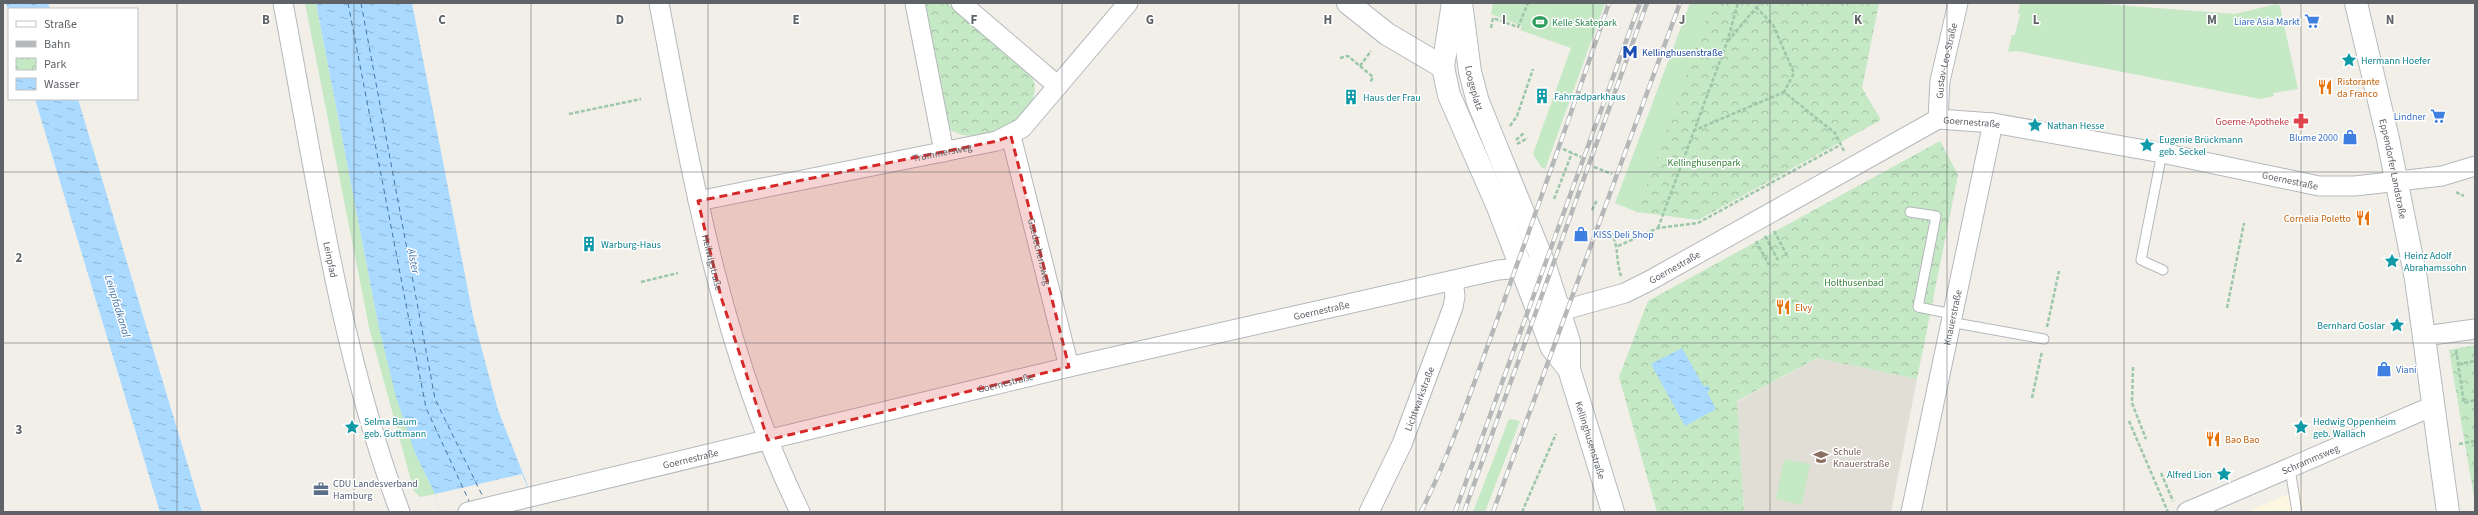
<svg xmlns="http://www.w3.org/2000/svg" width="2478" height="515" font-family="'Source Sans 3',sans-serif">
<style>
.commercial{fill:#fef7e0}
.education{fill:#e1ded6}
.green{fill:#c5e8c5}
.park{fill:url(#park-crowns)}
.water{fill:url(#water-ripples)}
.pier{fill:#f1efe8}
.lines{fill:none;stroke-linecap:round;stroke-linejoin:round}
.ferry{stroke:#4174aa;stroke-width:1;stroke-dasharray:5 4;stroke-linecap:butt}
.lane-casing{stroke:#b5b8bc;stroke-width:11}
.street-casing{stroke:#b5b8bc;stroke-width:21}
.secondary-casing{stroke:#b6babf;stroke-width:24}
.path{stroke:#9cc7a9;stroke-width:2.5;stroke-dasharray:4 2;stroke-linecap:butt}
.lane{stroke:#fff;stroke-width:9}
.street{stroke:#fff;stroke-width:19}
.secondary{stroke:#fff;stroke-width:22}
.rail-casing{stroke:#b6b7b8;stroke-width:4.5}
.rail{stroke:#fff;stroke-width:3;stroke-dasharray:9;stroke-linecap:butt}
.marked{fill:#d62828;fill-opacity:0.2;stroke:#d62828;stroke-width:3;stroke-dasharray:8 5;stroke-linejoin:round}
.grid{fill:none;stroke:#5f6368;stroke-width:1;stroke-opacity:0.55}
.labels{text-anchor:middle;stroke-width:3;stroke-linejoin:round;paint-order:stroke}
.shop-label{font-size:10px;fill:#366cbe;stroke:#fff;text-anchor:end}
.leisure-label{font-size:10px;fill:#27864d;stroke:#fff;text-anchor:start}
.transit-label{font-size:10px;fill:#164399;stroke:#fff;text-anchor:start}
.culture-label{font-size:10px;fill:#0d838f;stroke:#fff;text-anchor:start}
.street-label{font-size:10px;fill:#5f6368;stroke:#fff}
.food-label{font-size:10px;fill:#c56008;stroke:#fff;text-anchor:start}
.health-label{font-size:10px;fill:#be3a42;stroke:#fff;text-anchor:end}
.park-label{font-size:10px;fill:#348238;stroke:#fff}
.education-label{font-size:10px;fill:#785e54;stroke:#fff;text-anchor:start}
.service-label{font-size:10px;fill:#4e5e75;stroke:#fff;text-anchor:start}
.water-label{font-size:11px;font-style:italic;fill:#4174aa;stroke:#fff}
.grid-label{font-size:13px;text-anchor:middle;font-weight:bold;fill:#5f6368;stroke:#fff;stroke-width:3;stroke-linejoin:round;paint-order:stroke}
</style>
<defs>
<pattern id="park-crowns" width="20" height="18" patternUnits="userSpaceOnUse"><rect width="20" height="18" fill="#c5e8c5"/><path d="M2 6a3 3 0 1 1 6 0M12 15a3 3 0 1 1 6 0" fill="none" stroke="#a3c0a4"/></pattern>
<pattern id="water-ripples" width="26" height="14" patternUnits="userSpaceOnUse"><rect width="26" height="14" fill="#aadaff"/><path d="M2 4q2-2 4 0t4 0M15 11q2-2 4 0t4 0" fill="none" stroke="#8eb4d2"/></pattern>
</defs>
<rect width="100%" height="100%" fill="#f1efe8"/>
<polygon class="commercial" points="2301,489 2304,512 2247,512"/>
<polygon class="education" points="1817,358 1917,379 1891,512 1744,512 1737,402"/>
<g class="green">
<polygon points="305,3 316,3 378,323 415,453 435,494 420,497 414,491 369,327"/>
<polygon points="1493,3 1605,3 1545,169 1541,167 1533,154 1571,48 1520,30 1522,26 1491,14"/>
<polygon points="1690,3 1712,3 1711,8 1637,212 1615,203"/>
<polygon points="2020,3 2090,3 2235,14 2276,4 2280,6 2298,89 2273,93 2274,96 2260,99 2017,51 2008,52 2012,35 2015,35 2020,14 2018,13"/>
<polygon points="1509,419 1520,421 1485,512 1473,512"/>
<polygon points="1784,459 1810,464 1802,505 1776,499"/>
</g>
<g class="park">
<path d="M923 3H947L1032 76C1050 113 978 152 950 129Z"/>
<polygon points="1712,3 1879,3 1862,88 1881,120 1698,220 1637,212"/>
<polygon points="1940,141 1958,175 1917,379 1817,358 1737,401 1744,512 1657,512 1619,377 1648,301"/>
<polygon points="2475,345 2475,503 2449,350"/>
</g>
<g class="water">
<polygon points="6,3 48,3 50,9 9,9 9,14"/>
<polygon points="316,3 412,3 473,316 498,410 538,512 441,512 435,494 415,453 396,397 378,323"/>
<polygon points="35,99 78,99 202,512 160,512"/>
<polygon points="1682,348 1704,387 1708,385 1710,390 1707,392 1716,409 1685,426 1651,364"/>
</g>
<polygon class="pier" points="522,474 538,512 441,512 435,494"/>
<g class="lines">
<g class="ferry">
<polyline points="348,3 426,408 470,503"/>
<polyline points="361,3 435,399 484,499"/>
</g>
<g class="lane-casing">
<g id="lane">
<polyline points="2162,153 2141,260 2163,270"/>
<polyline points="1910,212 1936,216 1918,307 1952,314"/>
<polyline points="1950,322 2044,339"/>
<polyline points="2290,469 2297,512"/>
</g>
</g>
<g class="street-casing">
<g id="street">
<path id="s1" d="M283 3C315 171 340 352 400 512"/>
<path id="s2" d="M659 3C692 176 722 352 800 512"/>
<polyline points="915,3 944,152"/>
<polyline points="961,3 1058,86"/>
<path id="s3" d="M1938 119 1940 81 1958 3"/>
<path id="s4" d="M1011 136 1069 367"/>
<path id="s5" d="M698 201 997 141 1022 128 1128 3"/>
<path id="s6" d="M1546 315 1625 293 1649 281 1938 119 1993 123 2162 153 2319 186H2355L2442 176 2475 166"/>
<polyline points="2425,336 2475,329"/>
<path id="s7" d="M468 512 1069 367 1498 270 1545 266"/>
<path id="s8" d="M1369 512 1402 444 1453 307 1455 296 1453 281"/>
<path id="s9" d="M1911 512 1993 123"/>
<path id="s10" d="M2187 512 2433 406"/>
</g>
</g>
<g class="secondary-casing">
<g id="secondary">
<polyline points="1348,3 1387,34 1443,67"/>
<path id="s11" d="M1453 3 1443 67 1449 95 1498 207 1552 348 1569 369 1613 512"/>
<path id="s12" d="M1461 3 1470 72 1478 102 1545 266 1569 342V369"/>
<path id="s13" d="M2356 3 2388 139 2416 279 2448 512"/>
</g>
</g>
<g class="path">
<polyline points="1756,7 1773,25 1794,73 1784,92 1835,133 1844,151"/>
<polyline points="1491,28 1493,18 1518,27 1528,3"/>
<polyline points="1728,41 1760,3"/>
<polyline points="1340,58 1348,56 1373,77 1370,83"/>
<polyline points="1360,66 1371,51"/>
<polyline points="569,114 641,99"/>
<polyline points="1510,126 1517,116 1533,69"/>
<polyline points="1693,131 1784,92"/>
<polyline points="1516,140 1525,132"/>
<polyline points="1517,144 1528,138"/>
<polyline points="1563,149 1581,157"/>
<polyline points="1594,167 1612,174"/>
<polyline points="2456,192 2464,196"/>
<polyline points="1554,199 1572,153"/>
<polyline points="1592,210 1597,200"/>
<polyline points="1658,228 1727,42 1738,3"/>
<polyline points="1774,231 1787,255"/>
<path d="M1611 232C1620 250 1615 258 1621 276"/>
<polyline points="1765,236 1778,260"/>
<polyline points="1756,241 1769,265"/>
<polyline points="1618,246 1658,228 1698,223 1840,145"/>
<polyline points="641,282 678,273"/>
<polyline points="2227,308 2244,223"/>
<polyline points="2047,327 2059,271"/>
<polyline points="2456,350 2464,403 2475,400"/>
<polyline points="2458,364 2475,361"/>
<polyline points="2133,367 2132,403 2146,439"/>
<polyline points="2032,398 2042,351"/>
<polyline points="2129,421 2168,512"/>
<polyline points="2459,444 2475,441"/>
<polyline points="2161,473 2173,501"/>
<polyline points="1522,512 1556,434"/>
</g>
<use href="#lane" class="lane"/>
<use href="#street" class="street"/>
<use href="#secondary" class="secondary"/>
<g class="rail-casing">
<g id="rail">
<path d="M1421 512C1453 448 1475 379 1500 312 1537 209 1574 106 1609 3"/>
<polyline points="1455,512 1640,3"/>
<polyline points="1464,512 1647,3"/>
<polyline points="1493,512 1680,3"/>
</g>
</g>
<use href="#rail" class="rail"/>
</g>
<path class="marked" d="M1011 136 1069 367 768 440 721 297 698 201 997 141Z"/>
<path class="grid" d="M177 3V512M354 3V512M531 3V512M708 3V512M885 3V512M1062 3V512M1239 3V512M1416 3V512M1593 3V512M1770 3V512M1947 3V512M2124 3V512M2301 3V512M3 172H2475M3 343H2475"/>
<defs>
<g id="supermarket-bare" transform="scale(1.2)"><path d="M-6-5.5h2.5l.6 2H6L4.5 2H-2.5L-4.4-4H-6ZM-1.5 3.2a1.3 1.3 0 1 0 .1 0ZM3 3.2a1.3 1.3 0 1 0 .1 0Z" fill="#3f7fe0" stroke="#fff" stroke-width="2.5" paint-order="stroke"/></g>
<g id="stadium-bare" transform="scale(1.2)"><path d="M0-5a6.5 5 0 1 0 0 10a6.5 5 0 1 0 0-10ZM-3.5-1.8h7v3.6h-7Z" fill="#2e9e5b" stroke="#fff" stroke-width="2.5" paint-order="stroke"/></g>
<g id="metro-bare" transform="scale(1.2)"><path d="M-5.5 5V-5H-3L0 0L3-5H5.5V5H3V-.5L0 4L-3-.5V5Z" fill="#1a4fb4" stroke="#fff" stroke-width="2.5" paint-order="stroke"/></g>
<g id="sight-bare" transform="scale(1.2)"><path d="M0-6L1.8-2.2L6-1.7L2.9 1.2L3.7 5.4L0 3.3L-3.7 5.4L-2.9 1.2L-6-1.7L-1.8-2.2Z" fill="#0f9aa8" stroke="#fff" stroke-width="2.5" paint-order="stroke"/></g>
<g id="restaurant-bare" transform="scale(1.2)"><path d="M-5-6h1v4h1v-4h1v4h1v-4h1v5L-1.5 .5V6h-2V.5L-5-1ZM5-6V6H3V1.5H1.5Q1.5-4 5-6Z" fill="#e8710a" stroke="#fff" stroke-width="2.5" paint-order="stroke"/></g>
<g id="building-bare" transform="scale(1.2)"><path d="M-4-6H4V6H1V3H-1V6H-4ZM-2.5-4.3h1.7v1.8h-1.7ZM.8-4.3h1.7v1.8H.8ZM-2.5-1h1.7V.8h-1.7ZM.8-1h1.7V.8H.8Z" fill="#0f9aa8" stroke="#fff" stroke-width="2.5" paint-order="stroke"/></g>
<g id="pharmacy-bare" transform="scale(1.2)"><path d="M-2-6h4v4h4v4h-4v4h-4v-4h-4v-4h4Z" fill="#e0444e" stroke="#fff" stroke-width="2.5" paint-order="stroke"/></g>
<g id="shop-bare" transform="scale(1.2)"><path d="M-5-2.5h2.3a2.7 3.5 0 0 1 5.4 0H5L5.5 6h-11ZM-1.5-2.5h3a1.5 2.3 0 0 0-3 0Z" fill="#3f7fe0" stroke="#fff" stroke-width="2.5" paint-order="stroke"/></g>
<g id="school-bare" transform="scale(1.2)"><path d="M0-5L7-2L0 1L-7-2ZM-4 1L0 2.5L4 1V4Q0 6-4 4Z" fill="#8d6e63" stroke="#fff" stroke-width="2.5" paint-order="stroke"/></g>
<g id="office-bare" transform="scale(1.2)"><path d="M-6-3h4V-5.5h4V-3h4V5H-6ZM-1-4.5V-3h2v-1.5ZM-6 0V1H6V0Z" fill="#5c6f8a" stroke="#fff" stroke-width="2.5" paint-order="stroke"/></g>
</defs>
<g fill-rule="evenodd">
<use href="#supermarket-bare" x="2312" y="21"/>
<use href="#stadium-bare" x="1540" y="22"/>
<use href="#metro-bare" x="1630" y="52"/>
<use href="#sight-bare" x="2349" y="60"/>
<use href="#restaurant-bare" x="2325" y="87"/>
<use href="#building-bare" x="1542" y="96"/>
<use href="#building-bare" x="1351" y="97"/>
<use href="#supermarket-bare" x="2438" y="116"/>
<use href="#pharmacy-bare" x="2301" y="121"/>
<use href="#sight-bare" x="2035" y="125"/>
<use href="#shop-bare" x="2350" y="137"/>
<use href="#sight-bare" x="2147" y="145"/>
<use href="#restaurant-bare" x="2363" y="218"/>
<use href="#shop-bare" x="1581" y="234"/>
<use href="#building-bare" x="589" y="244"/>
<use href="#sight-bare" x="2392" y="261"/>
<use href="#restaurant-bare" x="1783" y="307"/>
<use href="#sight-bare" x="2397" y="325"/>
<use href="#shop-bare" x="2384" y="369"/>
<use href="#sight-bare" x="352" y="427"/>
<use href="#sight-bare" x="2301" y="427"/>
<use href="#restaurant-bare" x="2213" y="439"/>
<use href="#school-bare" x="1821" y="457"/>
<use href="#sight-bare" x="2224" y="474"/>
<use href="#office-bare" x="321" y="489"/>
</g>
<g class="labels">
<g class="shop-label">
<text x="2300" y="25">Liare Asia Markt</text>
<text x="2426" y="120">Lindner</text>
<text x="2338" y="141">Blume 2000</text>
<text x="1593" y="238" text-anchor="start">KISS Deli Shop</text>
<text x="2396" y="373" text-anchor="start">Viani</text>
</g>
<g class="leisure-label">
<text x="1552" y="26">Kelle Skatepark</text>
</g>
<g class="transit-label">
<text x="1642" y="56">Kellinghusenstraße</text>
</g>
<g class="culture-label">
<text x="2361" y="64">Hermann Hoefer</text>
<text x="1554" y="100">Fahrradparkhaus</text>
<text x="1363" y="101">Haus der Frau</text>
<text x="2047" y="129">Nathan Hesse</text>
<text x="2159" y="143">Eugenie Brückmann<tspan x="2159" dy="12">geb. Seckel</tspan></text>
<text x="601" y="248">Warburg-Haus</text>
<text x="2404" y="259">Heinz Adolf<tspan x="2404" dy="12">Abrahamssohn</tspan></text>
<text x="2385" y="329" text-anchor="end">Bernhard Goslar</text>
<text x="364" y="425">Selma Baum<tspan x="364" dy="12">geb. Guttmann</tspan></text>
<text x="2313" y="425">Hedwig Oppenheim<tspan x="2313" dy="12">geb. Wallach</tspan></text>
<text x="2212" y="478" text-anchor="end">Alfred Lion</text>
</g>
<g class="street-label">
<text dy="4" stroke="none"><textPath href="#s3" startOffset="59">Gustav-Leo-Straße</textPath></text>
<text dy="4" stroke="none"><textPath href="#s12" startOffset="86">Loogeplatz</textPath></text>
<text dy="4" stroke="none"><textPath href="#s6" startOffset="474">Goernestraße</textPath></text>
<text dy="4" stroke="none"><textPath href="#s5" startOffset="249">Trummersweg</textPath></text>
<text dy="4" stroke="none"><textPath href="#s13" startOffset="170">Eppendorfer Landstraße</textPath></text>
<text dy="4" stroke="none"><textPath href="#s6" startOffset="798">Goernestraße</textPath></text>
<text dy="4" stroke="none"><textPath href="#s4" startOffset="119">Gaedechensweg</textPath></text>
<text dy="4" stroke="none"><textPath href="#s1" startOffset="261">Leinpfad</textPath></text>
<text dy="4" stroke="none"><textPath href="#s2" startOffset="265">Heilwigstraße</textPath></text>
<text dy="4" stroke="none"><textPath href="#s6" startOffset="138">Goernestraße</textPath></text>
<text dy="4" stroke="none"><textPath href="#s7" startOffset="877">Goernestraße</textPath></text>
<text dy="4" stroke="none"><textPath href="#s9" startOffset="199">Knauerstraße</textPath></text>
<text dy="4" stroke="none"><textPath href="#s7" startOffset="553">Goernestraße</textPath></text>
<text dy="4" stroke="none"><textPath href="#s8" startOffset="124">Lichtwarkstraße</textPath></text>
<text dy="4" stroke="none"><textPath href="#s11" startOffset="468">Kellinghusenstraße</textPath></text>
<text dy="4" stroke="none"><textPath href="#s7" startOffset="229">Goernestraße</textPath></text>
<text dy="4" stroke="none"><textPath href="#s10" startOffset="134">Schrammsweg</textPath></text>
</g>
<g class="food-label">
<text x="2337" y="85">Ristorante<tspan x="2337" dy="12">da Franco</tspan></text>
<text x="2351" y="222" text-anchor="end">Cornelia Poletto</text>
<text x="1795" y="311">Elvy</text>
<text x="2225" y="443">Bao Bao</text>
</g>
<g class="health-label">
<text x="2289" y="125">Goerne-Apotheke</text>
</g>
<g class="park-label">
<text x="1704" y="166">Kellinghusenpark</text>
<text x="1854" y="286">Holthusenbad</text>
</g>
<g class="education-label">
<text x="1833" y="455">Schule<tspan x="1833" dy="12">Knauerstraße</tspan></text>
</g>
<g class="service-label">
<text x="333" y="487">CDU Landesverband<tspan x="333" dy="12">Hamburg</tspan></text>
</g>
<g class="water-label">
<text transform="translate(414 261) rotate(79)" y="4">Alster</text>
<text transform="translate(118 306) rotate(73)" y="4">Leinpfadkanal</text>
</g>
</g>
<g class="grid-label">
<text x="266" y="24">B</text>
<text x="442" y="24">C</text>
<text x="620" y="24">D</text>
<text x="796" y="24">E</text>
<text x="974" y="24">F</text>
<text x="1150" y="24">G</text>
<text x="1328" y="24">H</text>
<text x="1504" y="24">I</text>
<text x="1682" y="24">J</text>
<text x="1858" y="24">K</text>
<text x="2036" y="24">L</text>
<text x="2212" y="24">M</text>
<text x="2390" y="24">N</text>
<text x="19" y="262">2</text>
<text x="19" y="434">3</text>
</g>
<rect width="2478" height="515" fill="none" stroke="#5f6368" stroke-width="8"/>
<rect x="8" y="8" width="130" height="92" fill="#ffffff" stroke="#bfc1c3"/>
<rect x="16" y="21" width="20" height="6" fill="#ffffff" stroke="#bfc1c3"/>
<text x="44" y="28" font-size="12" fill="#5f6368">Straße</text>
<rect x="16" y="41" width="20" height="6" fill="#b6b7b8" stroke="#bfc1c3"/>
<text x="44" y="48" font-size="12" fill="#5f6368">Bahn</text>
<rect x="16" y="58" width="20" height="12" fill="url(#park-crowns)" stroke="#bfc1c3"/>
<text x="44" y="68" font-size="12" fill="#5f6368">Park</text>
<rect x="16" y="78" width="20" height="12" fill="url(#water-ripples)" stroke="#bfc1c3"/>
<text x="44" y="88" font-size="12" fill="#5f6368">Wasser</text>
</svg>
